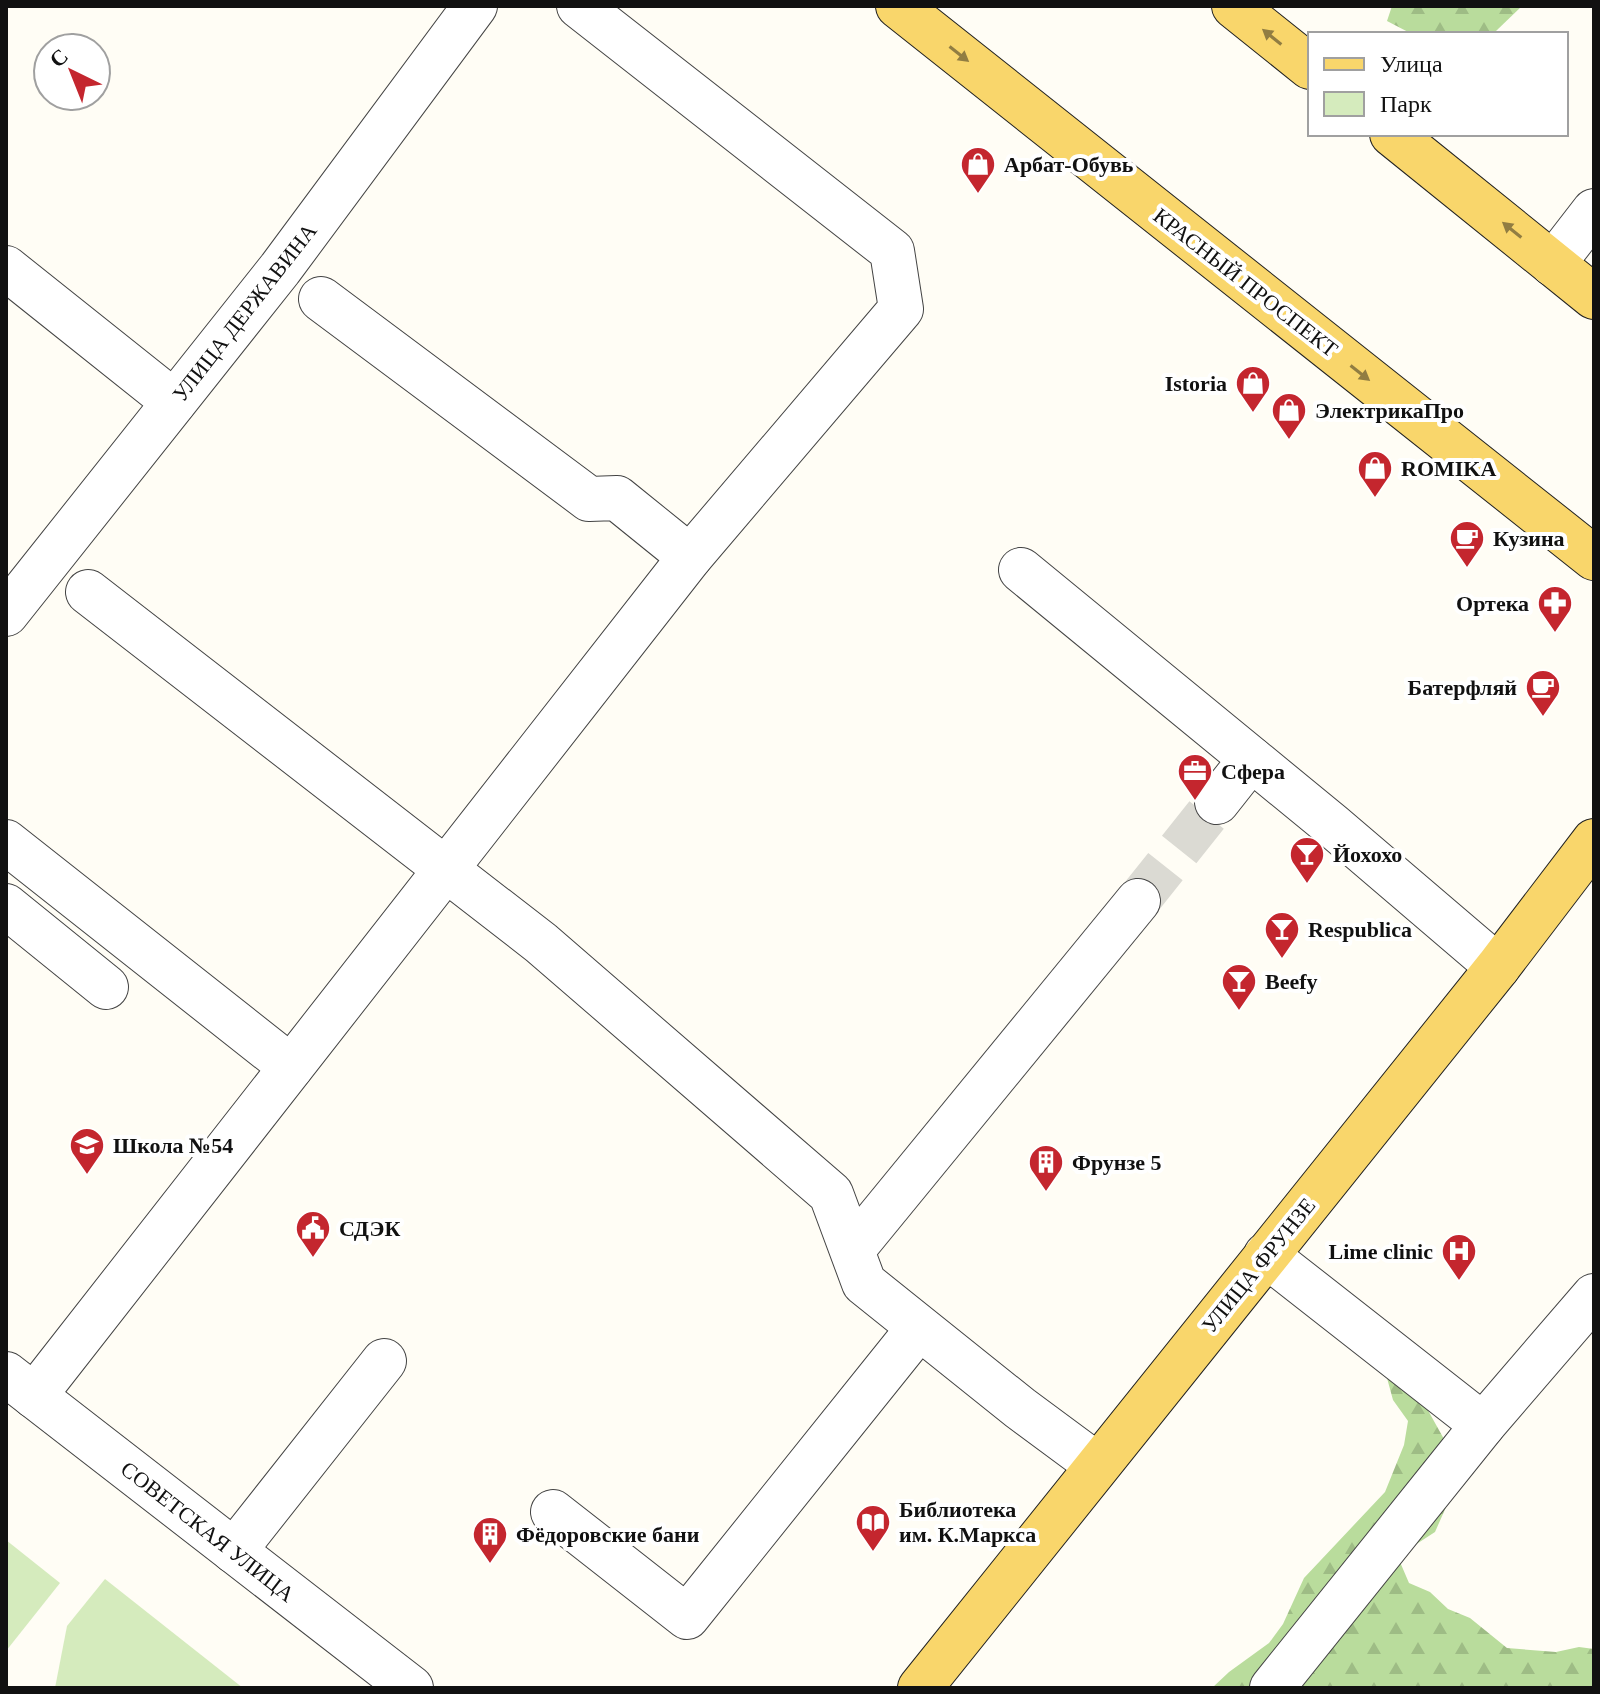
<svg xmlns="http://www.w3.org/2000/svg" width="1600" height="1694" font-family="'Times New Roman',serif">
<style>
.forest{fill:url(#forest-firs)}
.park{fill:#d5ebbd}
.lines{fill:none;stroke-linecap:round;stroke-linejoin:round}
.minor-tunnel{stroke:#dbdad3;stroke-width:44;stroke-dasharray:44 22;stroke-linecap:butt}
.minor-casing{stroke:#444;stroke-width:46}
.major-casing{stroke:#222;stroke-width:46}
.minor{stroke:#fff;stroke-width:44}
.major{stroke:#f9d66b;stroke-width:44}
.oneway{fill:#917d42}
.labels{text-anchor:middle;stroke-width:8;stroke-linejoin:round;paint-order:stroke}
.poi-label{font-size:22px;font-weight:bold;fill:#111;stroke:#fff;text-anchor:start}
.street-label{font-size:22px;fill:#111;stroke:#fff}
</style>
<defs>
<pattern id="forest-firs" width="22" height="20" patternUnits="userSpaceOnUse" patternTransform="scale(2)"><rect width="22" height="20" fill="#b9dc9c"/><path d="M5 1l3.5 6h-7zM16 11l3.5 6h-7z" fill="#9ebc85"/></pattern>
</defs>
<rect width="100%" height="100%" fill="#fffdf5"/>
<g class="forest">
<polygon points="1392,6 1522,6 1496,31 1487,34 1412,34 1387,21"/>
<polygon points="1387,1378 1410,1386 1425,1405 1459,1466 1454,1489 1435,1532 1415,1545 1400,1562 1409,1583 1430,1592 1448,1609 1470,1618 1507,1648 1556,1652 1579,1647 1594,1649 1594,1688 1212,1688 1229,1672 1269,1643 1283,1624 1304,1578 1385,1492 1404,1445 1408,1421 1393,1400"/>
</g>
<g class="park">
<polygon points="6,1540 60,1583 6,1651"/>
<polygon points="105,1579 243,1688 55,1688 67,1626"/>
</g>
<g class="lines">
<polyline class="minor-tunnel" points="1138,901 1217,802"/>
<g class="minor-casing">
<g id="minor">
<polyline points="1553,264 1594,211"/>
<polyline points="6,268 174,402"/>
<polyline points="321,299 589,499 617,498 690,557"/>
<polyline points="1021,570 1333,826 1498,967"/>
<polyline points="88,592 541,943 831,1194 864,1283 1020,1408 1097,1465"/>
<polyline points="6,614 280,269 475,6"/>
<polyline points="1217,802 1251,759"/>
<polyline points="6,842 291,1067"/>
<polyline points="6,906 106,987"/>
<polyline points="853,1249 1138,901"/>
<polyline points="1266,1255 1483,1425"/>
<polyline points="6,1374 411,1688"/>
<polyline points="34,1396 690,557 901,309 892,251 579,6"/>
<polyline points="553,1512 687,1617 918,1329"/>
<polyline points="234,1551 384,1361"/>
<polyline points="1272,1688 1483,1425 1594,1296"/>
</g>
</g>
<g class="major-casing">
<g id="major">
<polyline points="898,6 1594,558"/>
<polyline points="1234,6 1310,67"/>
<polyline points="1392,134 1594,297"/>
<polyline points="920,1688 1498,967 1594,841"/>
</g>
</g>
<use href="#minor" class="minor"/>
<use href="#major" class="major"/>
</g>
<defs><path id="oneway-solid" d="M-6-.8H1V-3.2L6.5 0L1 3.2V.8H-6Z" transform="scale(2)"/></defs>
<g class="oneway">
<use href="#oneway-solid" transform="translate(1272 37) rotate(-141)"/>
<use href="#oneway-solid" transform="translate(959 54) rotate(38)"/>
<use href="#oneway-solid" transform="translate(1512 230) rotate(-141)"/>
<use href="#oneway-solid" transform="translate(1360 373) rotate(38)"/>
</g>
<defs>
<g id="shop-pin" transform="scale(1.8)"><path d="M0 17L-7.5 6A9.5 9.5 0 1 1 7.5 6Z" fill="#c4262e" stroke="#fff"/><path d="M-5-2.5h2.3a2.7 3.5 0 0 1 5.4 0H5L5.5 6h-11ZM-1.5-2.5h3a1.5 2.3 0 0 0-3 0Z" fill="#fff"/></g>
<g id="cafe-pin" transform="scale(1.8)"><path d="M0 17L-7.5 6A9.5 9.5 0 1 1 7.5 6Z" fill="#c4262e" stroke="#fff"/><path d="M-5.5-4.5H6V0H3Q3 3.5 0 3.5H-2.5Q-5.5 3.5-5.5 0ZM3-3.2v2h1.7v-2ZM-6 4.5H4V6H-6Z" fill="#fff"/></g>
<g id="pharmacy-pin" transform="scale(1.8)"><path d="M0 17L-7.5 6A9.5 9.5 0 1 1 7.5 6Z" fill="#c4262e" stroke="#fff"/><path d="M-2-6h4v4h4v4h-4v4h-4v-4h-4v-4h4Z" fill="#fff"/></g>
<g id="office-pin" transform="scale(1.8)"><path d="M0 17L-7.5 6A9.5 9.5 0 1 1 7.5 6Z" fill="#c4262e" stroke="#fff"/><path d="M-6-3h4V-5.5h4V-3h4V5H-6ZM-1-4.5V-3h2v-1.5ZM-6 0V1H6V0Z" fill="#fff"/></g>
<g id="bar-pin" transform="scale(1.8)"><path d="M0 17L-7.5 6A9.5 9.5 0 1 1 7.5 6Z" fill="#c4262e" stroke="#fff"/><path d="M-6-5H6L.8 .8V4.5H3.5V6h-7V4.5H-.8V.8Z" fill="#fff"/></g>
<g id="school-pin" transform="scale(1.8)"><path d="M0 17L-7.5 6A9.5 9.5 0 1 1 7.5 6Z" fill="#c4262e" stroke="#fff"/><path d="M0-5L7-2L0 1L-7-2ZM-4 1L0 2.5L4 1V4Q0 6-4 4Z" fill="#fff"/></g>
<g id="building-pin" transform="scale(1.8)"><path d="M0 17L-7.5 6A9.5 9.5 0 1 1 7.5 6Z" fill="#c4262e" stroke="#fff"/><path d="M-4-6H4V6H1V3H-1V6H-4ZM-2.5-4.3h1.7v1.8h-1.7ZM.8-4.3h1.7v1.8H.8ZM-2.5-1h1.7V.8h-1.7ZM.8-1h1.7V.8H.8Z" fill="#fff"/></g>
<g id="civic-pin" transform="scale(1.8)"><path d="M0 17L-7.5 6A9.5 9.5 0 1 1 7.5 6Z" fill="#c4262e" stroke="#fff"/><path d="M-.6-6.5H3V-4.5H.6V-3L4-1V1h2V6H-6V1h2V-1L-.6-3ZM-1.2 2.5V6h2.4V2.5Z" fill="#fff"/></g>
<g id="hospital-pin" transform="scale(1.8)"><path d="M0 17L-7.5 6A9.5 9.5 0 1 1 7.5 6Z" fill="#c4262e" stroke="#fff"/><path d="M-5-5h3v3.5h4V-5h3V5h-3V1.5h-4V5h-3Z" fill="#fff"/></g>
<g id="library-pin" transform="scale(1.8)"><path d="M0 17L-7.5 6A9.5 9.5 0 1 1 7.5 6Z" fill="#c4262e" stroke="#fff"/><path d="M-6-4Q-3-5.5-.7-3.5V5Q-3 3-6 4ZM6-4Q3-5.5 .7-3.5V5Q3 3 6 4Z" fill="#fff"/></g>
</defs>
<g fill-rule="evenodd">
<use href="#shop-pin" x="978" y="164"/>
<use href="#shop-pin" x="1253" y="383"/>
<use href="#shop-pin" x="1289" y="410"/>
<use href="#shop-pin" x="1375" y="468"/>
<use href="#cafe-pin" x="1467" y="538"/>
<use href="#pharmacy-pin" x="1555" y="603"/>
<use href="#cafe-pin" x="1543" y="687"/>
<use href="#office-pin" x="1195" y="771"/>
<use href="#bar-pin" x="1307" y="854"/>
<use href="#bar-pin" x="1282" y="929"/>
<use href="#bar-pin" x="1239" y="981"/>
<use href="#school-pin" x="87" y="1145"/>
<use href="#building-pin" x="1046" y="1162"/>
<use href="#civic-pin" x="313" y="1228"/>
<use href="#hospital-pin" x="1459" y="1251"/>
<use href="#library-pin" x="873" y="1522"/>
<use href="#building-pin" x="490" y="1534"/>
</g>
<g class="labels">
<g class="poi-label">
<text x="1004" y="172">Арбат-Обувь</text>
<text x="1227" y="391" text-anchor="end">Istoria</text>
<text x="1315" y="418">ЭлектрикаПро</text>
<text x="1401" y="476">ROMIKA</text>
<text x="1493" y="546">Кузина</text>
<text x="1529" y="611" text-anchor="end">Ортека</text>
<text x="1517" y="695" text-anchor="end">Батерфляй</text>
<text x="1221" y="779">Сфера</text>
<text x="1333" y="862">Йохохо</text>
<text x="1308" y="937">Respublica</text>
<text x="1265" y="989">Beefy</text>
<text x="113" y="1153">Школа №54</text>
<text x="1072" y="1170">Фрунзе 5</text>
<text x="339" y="1236">СДЭК</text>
<text x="1433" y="1259" text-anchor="end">Lime clinic</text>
<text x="899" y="1517">Библиотека<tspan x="899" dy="25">им. К.Маркса</tspan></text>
<text x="516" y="1542">Фёдоровские бани</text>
</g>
<g class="street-label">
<text transform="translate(1246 282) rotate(38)" y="8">КРАСНЫЙ ПРОСПЕКТ</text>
<text transform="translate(244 312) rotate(-52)" y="8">УЛИЦА ДЕРЖАВИНА</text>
<text transform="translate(1258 1265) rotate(-51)" y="8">УЛИЦА ФРУНЗЕ</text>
<text transform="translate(208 1531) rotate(38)" y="8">СОВЕТСКАЯ УЛИЦА</text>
</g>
</g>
<rect width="1600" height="1694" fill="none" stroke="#111111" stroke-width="16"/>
<rect x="1308" y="32" width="260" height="104" fill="#ffffff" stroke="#a0a0a0" stroke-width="2"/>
<rect x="1324" y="58" width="40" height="12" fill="#f9d66b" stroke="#a0a0a0" stroke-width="2"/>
<text x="1380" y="72" font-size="24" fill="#111111">Улица</text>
<rect x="1324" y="92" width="40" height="24" fill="#d5ebbd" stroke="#a0a0a0" stroke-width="2"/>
<text x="1380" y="112" font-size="24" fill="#111111">Парк</text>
<g transform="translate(72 72) rotate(317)"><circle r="38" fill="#ffffff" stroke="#a0a0a0" stroke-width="2"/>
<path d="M0-6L14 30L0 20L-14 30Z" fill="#c4262e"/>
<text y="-12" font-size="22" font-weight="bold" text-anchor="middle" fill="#111111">С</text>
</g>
</svg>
